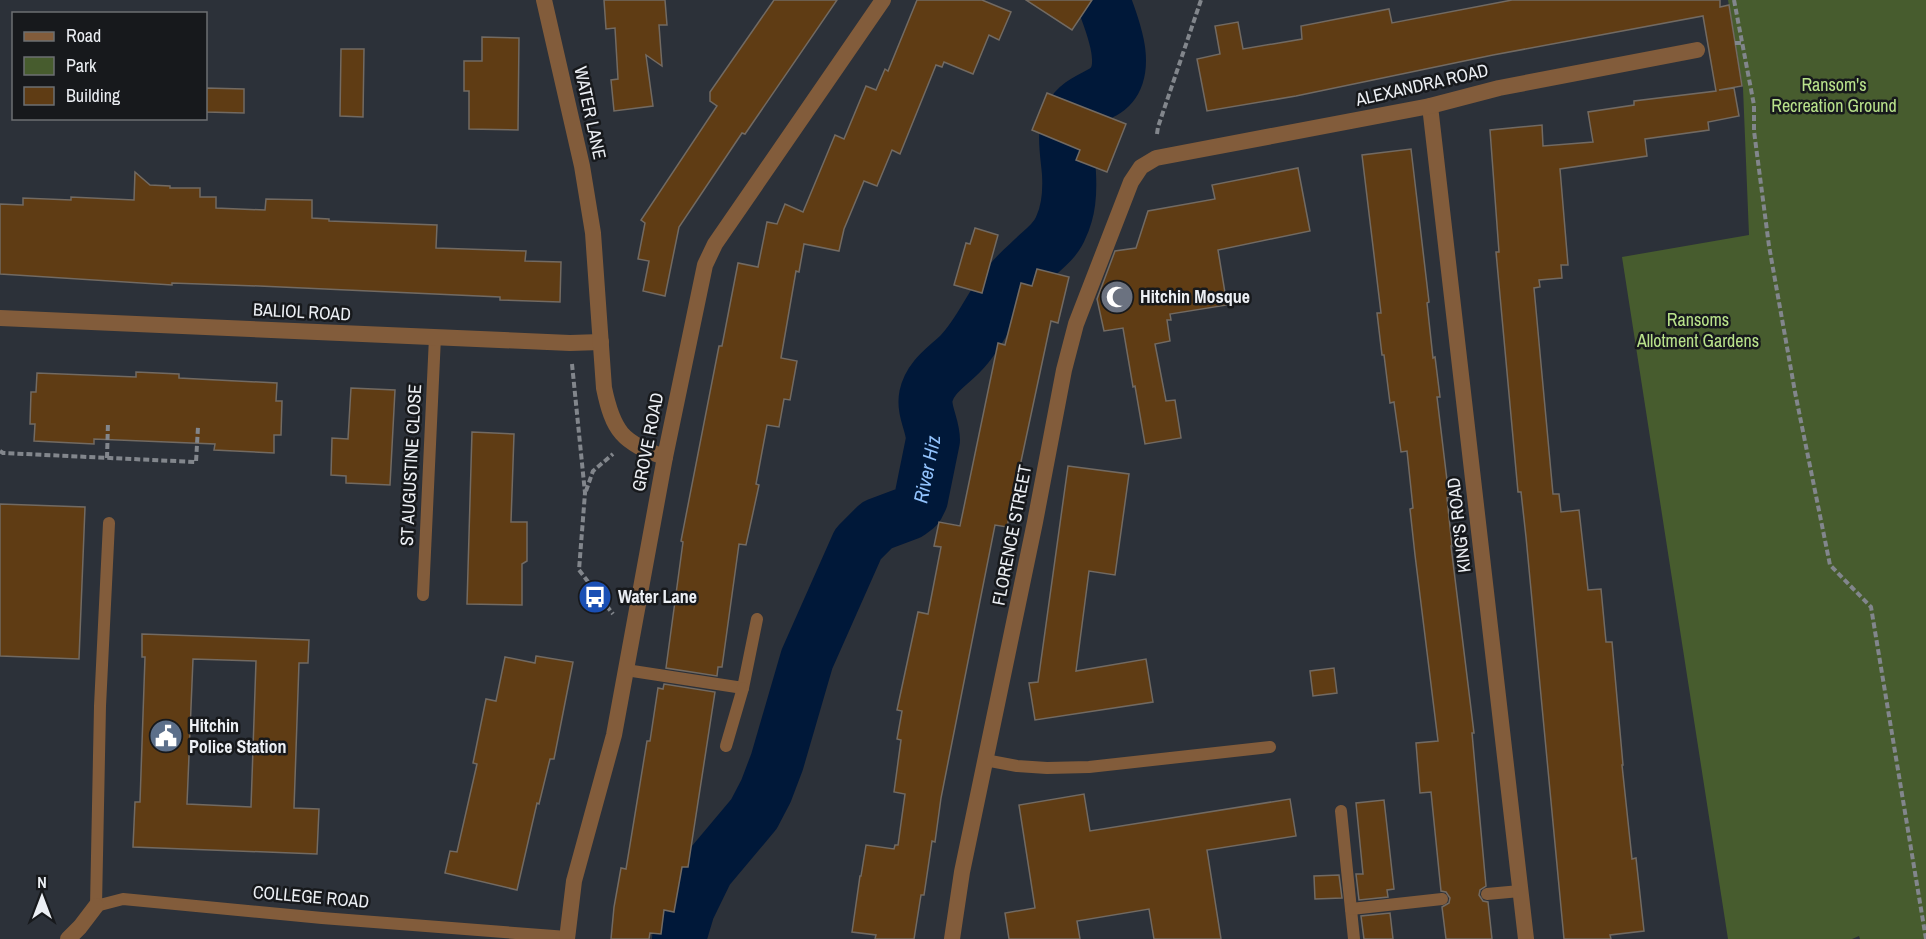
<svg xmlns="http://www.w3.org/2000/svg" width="1926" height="939" font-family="'Archivo Narrow',sans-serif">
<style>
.green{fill:#475c2e}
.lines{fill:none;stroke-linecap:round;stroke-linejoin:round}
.river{stroke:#001839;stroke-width:54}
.building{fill:#5f3c14;stroke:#726a62;stroke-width:1.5;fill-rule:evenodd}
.path{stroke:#82868c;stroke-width:4;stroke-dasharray:6 3;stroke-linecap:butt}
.service{stroke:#825c3b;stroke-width:12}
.minor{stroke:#825c3b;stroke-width:16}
.tertiary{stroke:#825c3b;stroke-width:16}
.labels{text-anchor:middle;stroke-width:5;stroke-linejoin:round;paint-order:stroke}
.street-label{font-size:18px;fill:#eceff4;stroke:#17191c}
.park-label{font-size:18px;fill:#b9e28b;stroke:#17191c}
.poi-label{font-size:18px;font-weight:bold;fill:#eceff4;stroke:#17191c;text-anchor:start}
.water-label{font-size:20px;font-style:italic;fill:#92c3fd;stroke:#17191c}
</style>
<rect width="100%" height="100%" fill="#2c3139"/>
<polygon class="green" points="1728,0 1926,0 1926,939 1860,939 1859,936 1852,939 1728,939 1622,257 1749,235 1743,88"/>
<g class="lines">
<path class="river" id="s1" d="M679 939 688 909 707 870 754 814 766 791 777 762 807 659 858 544 877 525 909 513 917 507 921 499 933 440C933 425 923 411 926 396 930 377 947 367 960 354 978 336 988 311 1003 291 1010 281 1019 272 1028 264 1039 252 1055 243 1061 227 1069 210 1070 193 1069 174 1068 157 1062 132 1071 116 1078 103 1091 99 1103 92 1134 75 1112 24 1103 0"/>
</g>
<g class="building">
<polygon points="604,0 665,0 667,25 659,25 662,66 646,55 653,106 614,111 611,80 618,79 615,28 606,29"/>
<polygon points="774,0 837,0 745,134 742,133 679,227 665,296 643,291 649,261 638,259 645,223 641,220 717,106 710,101 710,92"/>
<polygon points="917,0 982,0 1011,12 999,40 989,35 973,74 944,62 942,67 936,65 900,154 892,150 877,186 864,181 844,229 839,251 804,244 799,272 796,271 781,358 797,361 790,400 784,399 779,427 767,425 756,484 759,485 746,545 739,544 722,667 718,667 717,676 666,668 683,542 681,541 719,346 722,346 738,263 758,267 767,222 777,224 785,204 803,212 835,135 844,139 866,86 876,90 885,69 888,71"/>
<polygon points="1026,0 1092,0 1072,30"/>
<polygon points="1512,0 1720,0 1720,7 1729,5 1742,86 1719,90 1734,88 1739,116 1708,122 1709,130 1645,139 1647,156 1560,169 1568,265 1561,265 1562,278 1539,280 1540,287 1534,288 1553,494 1559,494 1561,512 1579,510 1588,590 1601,589 1606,642 1612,642 1623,765 1622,765 1632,859 1636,858 1644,931 1610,935 1611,939 1564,939 1526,537 1521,492 1518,492 1496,252 1499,252 1490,130 1542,125 1543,146 1593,142 1588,112 1634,105 1634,101 1716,91 1703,16 1493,55 1296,96 1207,111 1197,59 1220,54 1215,26 1238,22 1243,49 1302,39 1301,26 1337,19 1389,9 1392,23"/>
<polygon points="482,37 519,38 518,130 469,129 469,91 464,91 464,61 482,61"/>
<polygon points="341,49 364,49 363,117 340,116"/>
<polygon points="206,88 244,89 244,113 206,112"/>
<polygon points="1047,93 1126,124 1107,172 1076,160 1080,150 1032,130"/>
<polygon points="1411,149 1429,302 1427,303 1433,358 1435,357 1440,397 1437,397 1449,497 1447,498 1452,546 1451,546 1474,733 1472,733 1486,886 1480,890 1479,895 1483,901 1488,902 1492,939 1446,939 1442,907 1449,903 1450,898 1446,892 1441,891 1431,792 1420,793 1416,743 1438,741 1415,555 1410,509 1413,508 1407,451 1401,452 1394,402 1390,403 1384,355 1382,355 1377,313 1381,313 1362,155"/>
<polygon points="1298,168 1310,231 1218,250 1227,305 1170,314 1171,320 1167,320 1170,341 1155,344 1166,401 1175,400 1181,438 1145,444 1135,386 1133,387 1123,328 1104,331 1097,299 1115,251 1136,248 1148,211 1215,199 1212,185"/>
<polygon points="135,172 150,185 170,186 170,188 200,188 200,197 216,197 216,208 265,210 266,199 312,200 312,218 329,219 329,221 437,225 436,248 526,251 525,261 561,262 560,302 500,300 500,297 259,286 172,283 172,285 0,274 0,204 23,205 23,198 71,200 71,197 134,200"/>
<polygon points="975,228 998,235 982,293 954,285 966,243 970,244"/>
<polygon points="1037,269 1069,277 1058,323 1051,321 1007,527 995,525 941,798 935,842 932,841 924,895 921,895 914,939 875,939 876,935 852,932 860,876 861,876 866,845 894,849 895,845 898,845 905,794 894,792 901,740 897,739 902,711 897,710 918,612 928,614 941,547 934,546 939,522 960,526 998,343 1005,345 1021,283 1032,286"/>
<polygon points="136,372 179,374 179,378 277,383 276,401 282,401 281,435 274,435 274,453 214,450 215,444 94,439 94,444 34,441 35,424 30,424 31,392 36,392 37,373 136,377"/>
<polygon points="351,388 395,390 390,485 346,483 346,476 331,475 332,438 348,439"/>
<polygon points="472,432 514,434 511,522 527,522 527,561 522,564 522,605 467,604"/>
<polygon points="1068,466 1129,474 1115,575 1089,571 1076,671 1146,659 1153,702 1035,720 1029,683 1038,682"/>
<polygon points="0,504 85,507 79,659 0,656"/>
<path d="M142 634 309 640 308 663H299L294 808 319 809 317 854 133 847 135 802H140L145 657H142ZM193 659 256 661 251 807 187 804Z"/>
<polygon points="536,656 573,662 554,759 550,759 539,804 537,803 517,890 445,873 450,851 457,852 477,764 473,763 486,699 496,701 505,657 535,663"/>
<polygon points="1334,668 1337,693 1313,696 1310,671"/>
<polygon points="664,684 715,692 688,867 682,867 674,912 664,910 661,934 650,933 649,939 611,939 614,907 621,868 626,869 647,741 650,741 658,688 663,689"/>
<polygon points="1084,794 1090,831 1290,799 1296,836 1207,850 1221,939 1154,939 1149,909 1077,921 1080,939 1009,939 1005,913 1035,908 1019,805"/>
<polygon points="1384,800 1394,889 1387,890 1388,897 1359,900 1356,874 1363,874 1356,803"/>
<polygon points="1339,875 1342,898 1315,899 1314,876"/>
<polygon points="1390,913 1393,939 1364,939 1361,916"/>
</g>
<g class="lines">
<g class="path">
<polyline points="1734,0 1754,105 1754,131 1769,246 1795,392 1830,565 1871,607 1926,939"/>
<polyline points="1735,43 1743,43"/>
<polyline points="1157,134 1158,127 1201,0"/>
<polyline points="572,364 585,493 579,570 613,614"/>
<polyline points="0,451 3,453 196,462 198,427"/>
<polyline points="107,458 108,422"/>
<polyline points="586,491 593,471 613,454"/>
</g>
<g class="service">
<polyline points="109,523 100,706 96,906 123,899 322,918 567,937"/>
<polyline points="423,595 435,337"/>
<polyline points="626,670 743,688 757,619"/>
<polyline points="726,746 743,688"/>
<polyline points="985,760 1017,766 1047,768 1089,767 1270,747"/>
<polyline points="1341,811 1354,939"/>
<polyline points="1487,894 1520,891"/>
<polyline points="1351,909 1442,899"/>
</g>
<g class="minor">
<polyline points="1430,106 1526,939"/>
<polyline points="0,318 570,343 601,342"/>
<polyline points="68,939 80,927 96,906"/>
<polyline points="952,939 962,872 1035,522 1064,370 1076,324 1131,182 1141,167 1156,158 1430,106 1499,88 1697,50"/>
</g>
<g class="tertiary">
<path d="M544 0 582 166 593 233 604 388C613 431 622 443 665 457"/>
<polyline points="567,939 574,881 614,735 665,457 705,265 715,244 883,0"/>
</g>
</g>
<defs>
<g id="mosque-disc" transform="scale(1.725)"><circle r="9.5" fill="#6b7280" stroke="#17191c"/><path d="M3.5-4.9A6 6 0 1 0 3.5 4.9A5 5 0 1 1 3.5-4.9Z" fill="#fff"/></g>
<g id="bus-disc" transform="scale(1.725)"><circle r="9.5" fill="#1a4fb4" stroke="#17191c"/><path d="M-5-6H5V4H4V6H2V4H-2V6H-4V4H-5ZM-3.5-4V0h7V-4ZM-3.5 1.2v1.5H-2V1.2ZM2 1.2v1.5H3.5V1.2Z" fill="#fff"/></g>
<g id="civic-disc" transform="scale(1.725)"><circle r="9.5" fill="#5c6f8a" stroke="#17191c"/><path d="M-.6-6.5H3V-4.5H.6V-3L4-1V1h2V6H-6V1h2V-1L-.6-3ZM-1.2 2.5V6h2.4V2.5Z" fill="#fff"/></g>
</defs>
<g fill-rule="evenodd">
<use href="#mosque-disc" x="1117" y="297"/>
<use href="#bus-disc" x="595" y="597"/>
<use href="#civic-disc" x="166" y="736"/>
</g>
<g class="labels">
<g class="street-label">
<text transform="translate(1422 85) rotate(-13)" y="6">ALEXANDRA ROAD</text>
<text transform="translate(590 113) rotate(78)" y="6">WATER LANE</text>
<text transform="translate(302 312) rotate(3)" y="6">BALIOL ROAD</text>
<text transform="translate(648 442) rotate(-79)" y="6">GROVE ROAD</text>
<text transform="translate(411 465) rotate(-87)" y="6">ST AUGUSTINE CLOSE</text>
<text transform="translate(1459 525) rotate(-97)" y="6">KING'S ROAD</text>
<text transform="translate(1012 535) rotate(-79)" y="6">FLORENCE STREET</text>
<text transform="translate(311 897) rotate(5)" y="6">COLLEGE ROAD</text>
</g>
<g class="park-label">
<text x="1834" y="91">Ransom's<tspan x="1834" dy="21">Recreation Ground</tspan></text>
<text x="1698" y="326">Ransoms<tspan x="1698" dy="21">Allotment Gardens</tspan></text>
</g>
<g class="poi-label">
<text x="1140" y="303">Hitchin Mosque</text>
<text x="618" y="603">Water Lane</text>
<text x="189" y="732">Hitchin<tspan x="189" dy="21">Police Station</tspan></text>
</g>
<g class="water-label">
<text dy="7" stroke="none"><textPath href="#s1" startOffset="548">River Hiz</textPath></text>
</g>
</g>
<rect x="12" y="12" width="195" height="108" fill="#17191c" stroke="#6c6f72" stroke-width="1.5"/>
<rect x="24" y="32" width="30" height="9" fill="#825c3b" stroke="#6c6f72" stroke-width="1.5"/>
<text x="66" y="42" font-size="18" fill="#eceff4">Road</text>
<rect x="24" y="57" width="30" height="18" fill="#475c2e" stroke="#6c6f72" stroke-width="1.5"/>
<text x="66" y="72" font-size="18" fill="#eceff4">Park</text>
<rect x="24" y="87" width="30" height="18" fill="#5f3c14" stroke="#6c6f72" stroke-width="1.5"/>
<text x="66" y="102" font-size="18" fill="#eceff4">Building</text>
<g transform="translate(42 897)" stroke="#17191c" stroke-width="4.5" paint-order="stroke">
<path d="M0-4.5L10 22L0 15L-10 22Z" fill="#eceff4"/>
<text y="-9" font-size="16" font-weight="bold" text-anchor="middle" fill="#eceff4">N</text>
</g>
</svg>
